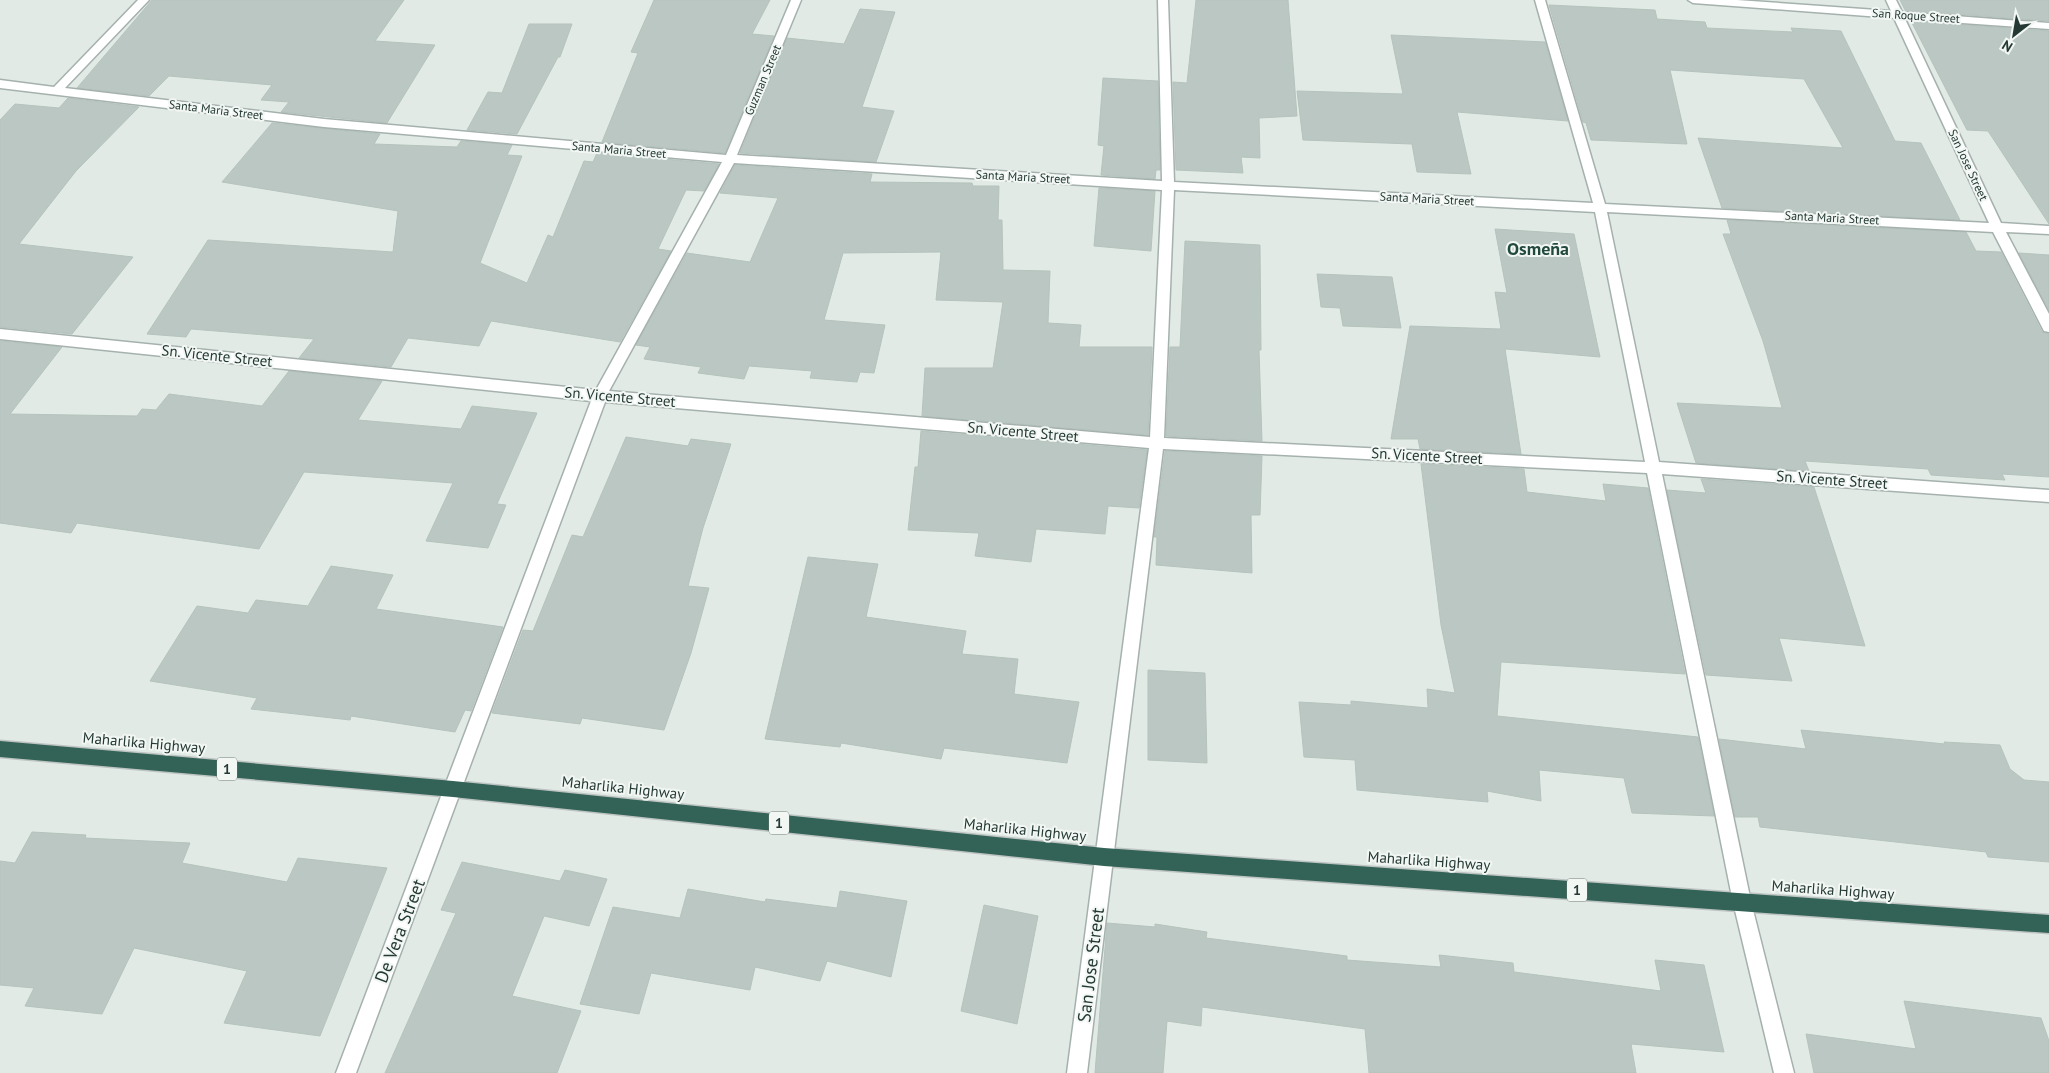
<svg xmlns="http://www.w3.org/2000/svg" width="2049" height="1073" font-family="'PT Sans',sans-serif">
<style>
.building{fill:#bac7c2;stroke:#b5c3bd}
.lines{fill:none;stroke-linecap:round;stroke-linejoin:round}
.street-casing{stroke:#a5b1ad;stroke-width:3}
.highway-casing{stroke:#bdc4c2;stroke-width:3}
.street{fill:#fff;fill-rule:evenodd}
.highway{fill:#336257;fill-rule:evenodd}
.labels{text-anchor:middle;stroke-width:4;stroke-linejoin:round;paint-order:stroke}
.far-street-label{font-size:12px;fill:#243933;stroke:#f2f7f4}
.shield{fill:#f2f7f4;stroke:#62726d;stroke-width:1}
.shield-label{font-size:14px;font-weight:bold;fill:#243933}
.street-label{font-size:15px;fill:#243933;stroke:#f2f7f4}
.quarter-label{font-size:18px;font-weight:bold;fill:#22493e;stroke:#f2f7f4}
.near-street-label{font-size:18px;fill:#243933;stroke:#f2f7f4}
</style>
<rect width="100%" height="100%" fill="#e2eae6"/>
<g class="building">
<polygon points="152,0 404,0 375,41 435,45 387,123 281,112 289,102 261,100 272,85 169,76 149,96 77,88"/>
<polygon points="654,0 770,0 752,34 774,36 725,153 602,142 638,53 631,52"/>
<polygon points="1196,0 1288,0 1297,116 1259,118 1260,158 1241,157 1243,173 1176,170 1173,82 1187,83"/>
<polygon points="1900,0 2049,0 2049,21 1905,10"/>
<polygon points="1549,5 1655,10 1657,19 1705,22 1707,28 1793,32 1791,28 1841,31 1895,141 1921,143 1960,220 1722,208 1698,138 1843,148 1804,79 1670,70 1687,144 1591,140 1586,123 1583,122"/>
<polygon points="860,9 895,12 862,107 894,111 876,162 740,153 787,38 844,44"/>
<polygon points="1911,21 2049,31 2049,224 1988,131 1967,130"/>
<polygon points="529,24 572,24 560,57 558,57 517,134 467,130 488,92 502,93"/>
<polygon points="1391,35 1545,42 1568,121 1457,112 1471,174 1417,172 1412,144 1303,140 1297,91 1403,94"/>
<polygon points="1103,78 1158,81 1160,170 1156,170 1155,179 1101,175 1104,146 1098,145"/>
<polygon points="68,98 139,107 76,171 19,244 133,257 72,334 0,327 0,120 15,104 59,108"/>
<polygon points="272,123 380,134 374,144 457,147 461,141 512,145 507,155 522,156 480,263 527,283 548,235 553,237 584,161 593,162 597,153 719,164 704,191 686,190 658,249 671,251 620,342 491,321 479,346 408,338 391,367 299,358 314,339 191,329 186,337 147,334 208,240 393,252 398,211 222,182"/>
<polygon points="735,165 872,174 870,182 972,183 973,186 999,186 998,220 1002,220 1003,270 1050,271 1048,323 1081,325 1079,347 1152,347 1148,435 922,416 925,368 993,368 1003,302 936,300 941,252 843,253 824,320 885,325 874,373 860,372 857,382 810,378 812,371 749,366 744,379 698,373 701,367 644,359 650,347 636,345 687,253 750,262 778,198 720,193"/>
<polygon points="1099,188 1155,191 1151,251 1094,246"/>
<polygon points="1727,220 1966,232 1976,251 2001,252 2042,332 2049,334 2049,477 2002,474 2005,480 1931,475 1928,469 1805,461 1809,471 1696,463 1677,403 1782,408 1763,341 1723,234 1731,234"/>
<polygon points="1495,229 1574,234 1600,357 1505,349 1521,454 1420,449 1418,439 1391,439 1410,326 1501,329 1495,292 1507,293"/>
<polygon points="1185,241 1260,245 1261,350 1259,350 1262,441 1166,436 1170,347 1180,347"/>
<polygon points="2019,253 2049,255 2049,310"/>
<polygon points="1317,274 1392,277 1401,328 1343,326 1340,308 1321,307"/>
<polygon points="0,341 62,347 10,414 137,416 142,409 156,410 169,394 262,406 289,371 382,381 358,420 461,429 472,406 537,413 497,504 506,505 488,548 426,541 453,483 304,472 259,549 77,523 71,533 0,523"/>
<polygon points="921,431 1147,450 1139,508 1108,506 1105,534 1036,529 1031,562 975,556 979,533 908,530 915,467 918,467"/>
<polygon points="626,437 688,446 691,439 731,444 703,528 688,586 709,588 691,653 664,730 582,718 580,724 492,713 523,630 533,631 572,535 583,537"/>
<polygon points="1165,451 1262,456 1260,515 1251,515 1252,573 1156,565 1157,537 1154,537"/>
<polygon points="1421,464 1524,469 1527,492 1606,501 1603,484 1648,488 1685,674 1501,662 1497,716 1698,737 1714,816 1632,813 1624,778 1539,770 1541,801 1487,791 1488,802 1357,790 1355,760 1304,757 1299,702 1351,705 1351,701 1428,708 1427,689 1455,693 1441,625"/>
<polygon points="1701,479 1814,487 1865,646 1779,638 1792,681 1706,675 1667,490 1706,493"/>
<polygon points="808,557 878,564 866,617 966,631 962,654 1018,659 1014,694 1079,702 1067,763 944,748 941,759 841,743 840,747 765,739"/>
<polygon points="331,566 393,575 376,609 503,627 471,711 465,710 455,732 351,716 350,720 251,709 257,698 150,681 197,606 248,613 256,600 308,606"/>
<polygon points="1148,670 1205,673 1207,763 1148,760"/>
<polygon points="1801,730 1945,744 1944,742 2000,745 2010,769 2024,780 2049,782 2049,862 1988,857 1986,852 1760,827 1758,817 1735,817 1719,739 1806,749"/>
<polygon points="32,832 86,835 85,838 190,843 182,863 287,882 298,858 387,868 320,1036 224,1023 247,971 134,948 102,1014 25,1006 34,988 0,985 0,861 15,863"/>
<polygon points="462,862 560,881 565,870 607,879 589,926 544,916 512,996 581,1011 557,1073 385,1073 456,913 441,910"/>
<polygon points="688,889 765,902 766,899 837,908 840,891 907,901 891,977 827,961 820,981 755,967 750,990 651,973 639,1014 580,1004 613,907 680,918"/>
<polygon points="984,905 1038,916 1017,1024 961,1011"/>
<polygon points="1107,923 1155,927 1155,924 1207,932 1206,938 1347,956 1347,960 1441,967 1439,955 1513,963 1514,972 1661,991 1655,960 1704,965 1724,1052 1631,1044 1636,1073 1369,1073 1365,1029 1202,1007 1201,1026 1167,1021 1163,1073 1095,1073"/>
<polygon points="1904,1001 2041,1018 2049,1041 2049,1073 1814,1073 1806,1034 1916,1049"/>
</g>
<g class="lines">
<g class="street-casing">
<path id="street" d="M138 0H149L65 88 324 119 726 155 791 0H801L737 155 1162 181 1158 0H1168L1174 182 1593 203 1535 0H1545L1605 204 1989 223 1894 18 1693 3 1688 0H1737L1891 11 1886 0H1896L1902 12 2049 23V29L1905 19 2001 223 2049 226V234L2006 232 2049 314V332L2044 331 1993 232 1607 212 1659 462 2049 490V502L1662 474 1751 902 1794 1073H1774L1733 902 1647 473 1163 449 1087 1073H1067L1149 448 605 402 356 1073H336L591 401 0 339V329L596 390 722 162 324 127 0 88V80L54 87ZM734 163 1162 190 1150 437 609 391ZM1174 190 1595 212 1645 462 1164 438Z"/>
</g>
<g class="highway-casing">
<polygon id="highway" points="0,741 453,781 1104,848 2049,915 2049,933 1104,866 453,797 0,757"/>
</g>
<use href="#street" class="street"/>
<use href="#highway" class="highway"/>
</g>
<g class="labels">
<g class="far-street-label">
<text transform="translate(1916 16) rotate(4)" y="4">San Roque Street</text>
<text transform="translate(763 80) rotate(-67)" y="4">Guzman Street</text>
<text transform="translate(216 110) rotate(7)" y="4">Santa Maria Street</text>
<text transform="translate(619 150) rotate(5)" y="4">Santa Maria Street</text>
<text transform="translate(1968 165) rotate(65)" y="4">San Jose Street</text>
<text transform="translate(1023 177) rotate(3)" y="4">Santa Maria Street</text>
<text transform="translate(1427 199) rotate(3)" y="4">Santa Maria Street</text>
<text transform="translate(1832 218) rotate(3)" y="4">Santa Maria Street</text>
</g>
<g class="shield">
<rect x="217" y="757.5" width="20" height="23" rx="4"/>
<rect x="769" y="811.5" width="20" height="23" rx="4"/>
<rect x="1567" y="878.5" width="20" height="23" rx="4"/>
</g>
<g class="shield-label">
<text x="227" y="774">1</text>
<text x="779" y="828">1</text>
<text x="1577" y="895">1</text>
</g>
<g class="street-label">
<text transform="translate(217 356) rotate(6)" y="5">Sn. Vicente Street</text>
<text transform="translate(620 397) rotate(5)" y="5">Sn. Vicente Street</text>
<text transform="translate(1023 432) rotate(5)" y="5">Sn. Vicente Street</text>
<text transform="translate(1427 456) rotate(3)" y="5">Sn. Vicente Street</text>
<text transform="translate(1832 480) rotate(4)" y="5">Sn. Vicente Street</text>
<text transform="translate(144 743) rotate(5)" y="5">Maharlika Highway</text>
<text transform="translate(623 788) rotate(6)" y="5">Maharlika Highway</text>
<text transform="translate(1025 830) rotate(6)" y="5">Maharlika Highway</text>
<text transform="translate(1429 861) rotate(4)" y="5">Maharlika Highway</text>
<text transform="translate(1833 890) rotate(4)" y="5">Maharlika Highway</text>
</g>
<g class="quarter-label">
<text x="1538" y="255">Osmeña</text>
</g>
<g class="near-street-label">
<text transform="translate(400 931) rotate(-69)" y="6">De Vera Street</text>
<text transform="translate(1091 965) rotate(-83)" y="6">San Jose Street</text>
</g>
</g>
<g transform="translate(2014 35) rotate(211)" stroke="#f2f7f4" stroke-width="4" paint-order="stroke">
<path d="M0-4L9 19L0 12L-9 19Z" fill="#243933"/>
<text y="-8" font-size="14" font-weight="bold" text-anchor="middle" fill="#243933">N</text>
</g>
</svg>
